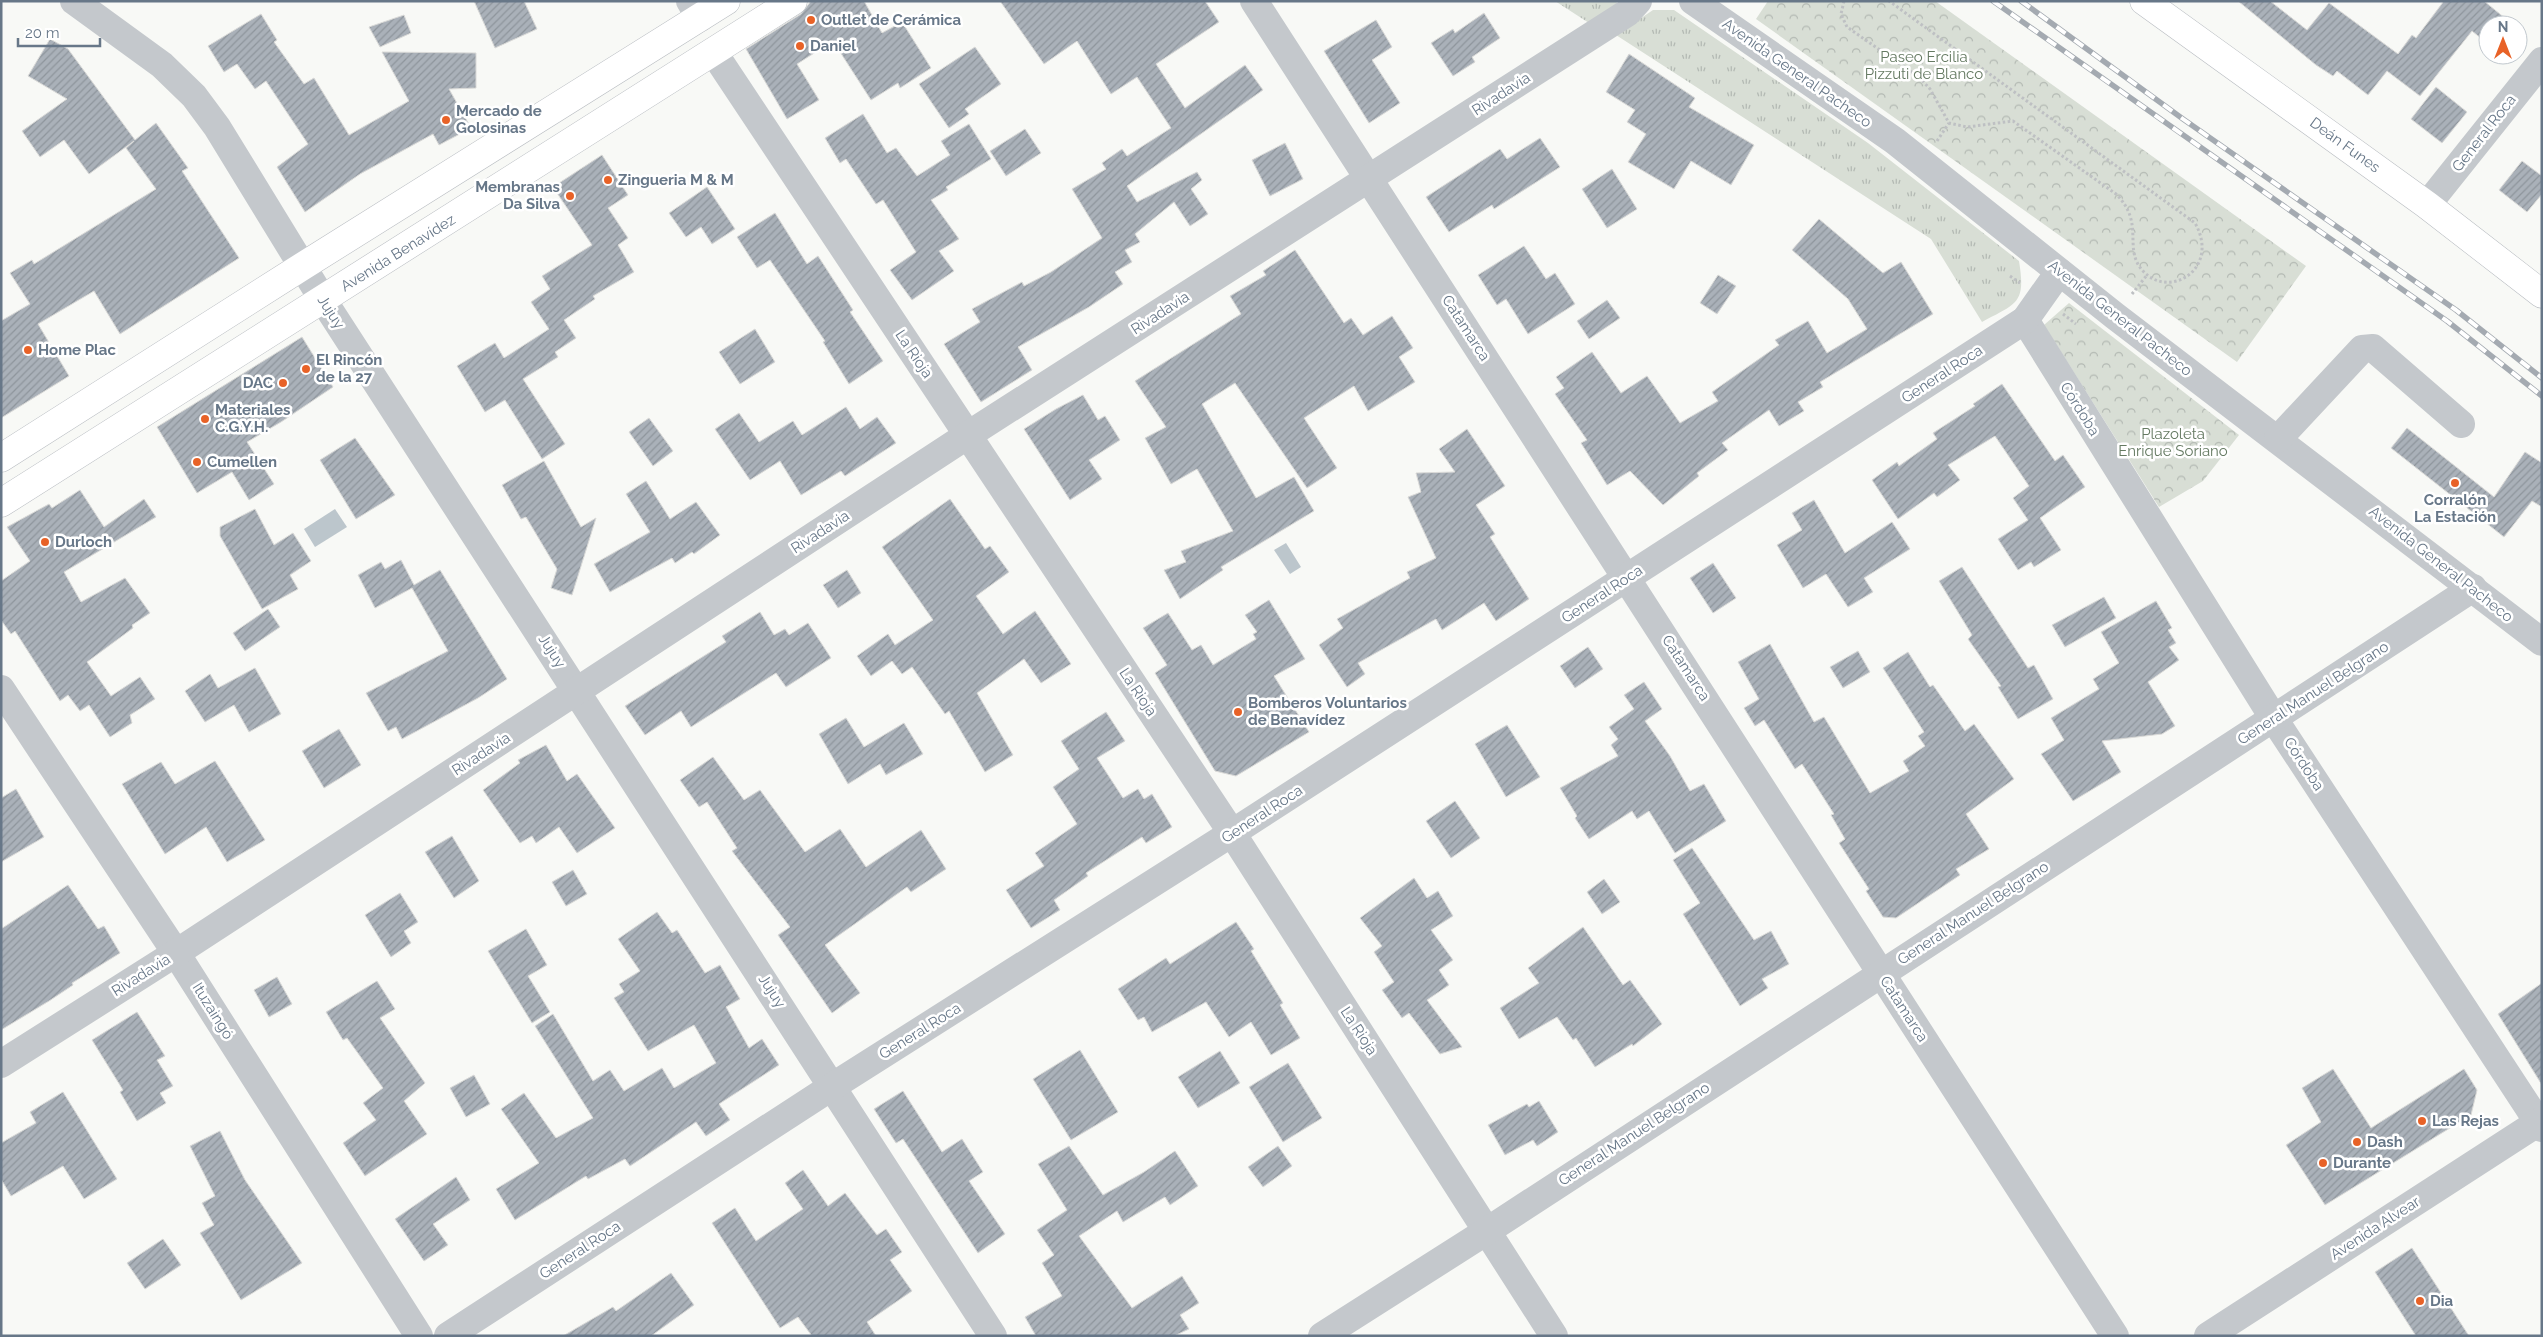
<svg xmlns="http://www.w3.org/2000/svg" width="2543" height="1337" font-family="Raleway,sans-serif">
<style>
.grass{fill:url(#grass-tufts)}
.park{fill:url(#park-crowns)}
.water{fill:#bcc6cc}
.building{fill:url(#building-hatch);stroke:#dadad8}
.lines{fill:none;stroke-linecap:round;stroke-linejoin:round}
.major-casing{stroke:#b7bbc0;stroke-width:29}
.path{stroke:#bec0c3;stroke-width:3;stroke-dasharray:2.5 2.5;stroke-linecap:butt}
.minor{stroke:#c4c8cc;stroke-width:28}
.major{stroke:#fff;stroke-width:28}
.rail-casing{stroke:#a4aab1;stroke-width:5.5}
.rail{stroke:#fff;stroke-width:4;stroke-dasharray:11;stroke-linecap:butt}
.poi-dot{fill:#e86227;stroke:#fff;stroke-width:2}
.labels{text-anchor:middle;stroke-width:5;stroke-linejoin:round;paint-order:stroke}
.poi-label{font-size:15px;font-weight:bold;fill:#677788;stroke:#fff;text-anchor:start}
.park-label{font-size:15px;fill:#657a62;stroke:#fff}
.street-label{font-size:15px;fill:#677788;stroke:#fff}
</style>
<defs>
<pattern id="grass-tufts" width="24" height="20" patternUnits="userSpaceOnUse" patternTransform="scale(1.25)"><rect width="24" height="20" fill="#d8ded5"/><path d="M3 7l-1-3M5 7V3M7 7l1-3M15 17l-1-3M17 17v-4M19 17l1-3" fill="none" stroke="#b3b9b3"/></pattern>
<pattern id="park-crowns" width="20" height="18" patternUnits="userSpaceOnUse" patternTransform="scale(1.25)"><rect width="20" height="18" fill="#d8ded5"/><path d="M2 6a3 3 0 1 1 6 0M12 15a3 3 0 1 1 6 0" fill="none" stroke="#b3b9b3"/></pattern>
<pattern id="building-hatch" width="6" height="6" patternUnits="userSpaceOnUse" patternTransform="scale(1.25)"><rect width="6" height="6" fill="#aab1b9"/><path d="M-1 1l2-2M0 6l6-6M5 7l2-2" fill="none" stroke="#8e959c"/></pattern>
</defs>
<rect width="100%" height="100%" fill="#f8f9f6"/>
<g class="grass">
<polygon points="1555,1 1617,1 1616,9 1589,23"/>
<path d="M1653 10H1674L1868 143 2019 261C2026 304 2017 303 1982 322L1931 239 1616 35Z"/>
</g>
<g class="park">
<polygon points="1768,1 1935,1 2306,266 2237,362 1756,19"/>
<polygon points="2069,303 2239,435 2203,481 2159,507 2044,325"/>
</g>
<g class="water">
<polygon points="335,509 347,527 315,547 304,529"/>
<polygon points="1286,543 1301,567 1290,574 1274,550"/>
</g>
<g class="building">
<polygon points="474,1 524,1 537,29 495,48"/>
<polygon points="811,1 864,1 882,33 902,22 931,68 900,88 898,83 871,100 833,41 797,64 819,100 787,119 746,49 801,14"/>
<polygon points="1000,1 1205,1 1219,22 1156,64 1185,108 1245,65 1263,90 1127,186 1137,202 1197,172 1202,180 1191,189 1208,214 1190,226 1174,202 1135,234 1140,242 1125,250 1132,262 1115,272 1123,284 1089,307 1018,347 1032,370 981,402 944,344 980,322 972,309 1022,282 1024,286 1051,272 1102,238 1072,189 1106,169 1102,163 1122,149 1127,156 1171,128 1137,77 1111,94 1077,41 1044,64"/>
<polygon points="2238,1 2270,1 2307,30 2329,3 2398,54 2412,35 2416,38 2444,1 2484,1 2506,19 2501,25 2488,25 2487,43 2472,31 2420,96 2387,71 2368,95 2337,71 2333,76 2316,65"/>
<polygon points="1484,13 1500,38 1472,57 1475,62 1453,76 1431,43 1453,29 1455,33"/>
<polygon points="261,14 277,40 274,42 304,84 314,78 349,135 409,101 382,52 476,53 476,88 449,89 471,128 439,145 433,134 360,174 305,212 277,167 308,144 266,81 255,89 237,64 224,72 208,46"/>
<polygon points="404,15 411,33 380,47 369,27"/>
<polygon points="1376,20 1392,47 1372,60 1400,103 1369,123 1324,51"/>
<polygon points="50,39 68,49 135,140 156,123 188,168 182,171 239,258 120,334 94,291 38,324 69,376 1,418 1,321 30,304 10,273 32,260 34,264 156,189 126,148 134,141 89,174 64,140 40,157 22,131 67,99 28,76"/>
<polygon points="975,47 1001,84 965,109 969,114 949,128 919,84"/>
<polygon points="1629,54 1695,98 1689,107 1754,145 1731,185 1691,161 1674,189 1628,162 1646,134 1627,122 1635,110 1606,92"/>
<polygon points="2436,87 2467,112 2442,143 2411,119"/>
<polygon points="863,114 887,153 896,148 917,176 950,155 941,141 969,124 991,159 946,187 948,190 931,200 959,239 939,251 954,271 912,300 890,270 916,252 883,200 876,204 846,159 840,163 825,138"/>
<polygon points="1025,129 1041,153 1006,176 990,151"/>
<polygon points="1540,138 1560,167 1494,209 1492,205 1449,232 1426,197 1500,149 1507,159"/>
<polygon points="1285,143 1303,179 1270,196 1252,160"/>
<polygon points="602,155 628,195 608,208 628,238 618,245 634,272 593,296 595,299 564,320 576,338 555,352 558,357 523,379 565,444 542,459 505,400 485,412 457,366 495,343 504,358 549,329 531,302 550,289 542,276 592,245 553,187"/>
<polygon points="2522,161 2542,176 2542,194 2527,212 2499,190"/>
<polygon points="1612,169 1637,209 1607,228 1582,189"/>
<polygon points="707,187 735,229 712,244 701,227 686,237 669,213"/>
<polygon points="775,213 807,264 818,256 853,310 850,312 883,361 849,384 823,342 825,341 770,260 757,268 737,237"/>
<polygon points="1819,219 1883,273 1901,262 1933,314 1820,382 1823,387 1798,402 1804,411 1779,426 1769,410 1722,443 1728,450 1697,473 1699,476 1663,505 1630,471 1607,485 1581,443 1587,440 1555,394 1564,388 1556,377 1592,352 1621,393 1647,376 1680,423 1718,401 1712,392 1779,345 1775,340 1808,321 1827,353 1867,329 1848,299 1792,250"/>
<polygon points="1524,246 1546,279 1555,273 1575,304 1528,334 1506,299 1497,305 1478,275"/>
<polygon points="1295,250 1344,323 1351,318 1363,335 1392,316 1413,348 1399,357 1415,382 1368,411 1354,386 1304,418 1337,468 1307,488 1235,383 1202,404 1256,498 1294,477 1314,511 1221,567 1223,570 1180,599 1164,570 1186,562 1181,551 1233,531 1197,469 1171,484 1145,438 1166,427 1135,381 1241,314 1230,296 1266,275 1263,271"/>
<polygon points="1718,275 1736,286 1717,314 1700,303"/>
<polygon points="1607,300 1620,318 1589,339 1577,321"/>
<polygon points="755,329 775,362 740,384 719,352"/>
<polygon points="302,337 333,387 281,422 247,442 274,484 249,500 232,472 197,493 157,427"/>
<polygon points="2002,384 2055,461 2063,455 2085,487 2040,518 2061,550 2034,567 2031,562 2018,570 1998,539 2028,520 2013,498 2029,486 1995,436 1948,465 1960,480 1937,497 1934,493 1898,519 1872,480 1897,462 1899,466 1937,439 1933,433 1975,406 1973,404"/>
<polygon points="1083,395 1098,420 1105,416 1120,440 1089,460 1102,479 1070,500 1024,429 1056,409"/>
<polygon points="846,407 860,429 877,417 896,443 845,476 841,471 801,495 780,461 750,480 715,429 739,413 759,442 793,421 802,435"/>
<polygon points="649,418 673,451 653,466 629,432"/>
<polygon points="2407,428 2494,497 2525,452 2542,463 2542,507 2532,501 2504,537 2391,448"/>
<polygon points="1467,429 1505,486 1476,505 1495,534 1490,537 1529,599 1496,621 1484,603 1442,630 1436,619 1358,663 1365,674 1347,687 1319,645 1343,628 1337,619 1410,578 1407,572 1436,558 1408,497 1421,492 1416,473 1455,472 1439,449"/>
<polygon points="355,438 395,495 356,519 320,460"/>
<polygon points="544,461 581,527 596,518 572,595 551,588 557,569 526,517 521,519 502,485"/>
<polygon points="646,481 670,519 696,502 720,535 694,554 692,552 675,563 672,558 610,592 594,564 650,532 626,494"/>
<polygon points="80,490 104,527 144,499 156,517 64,572 81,602 125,578 150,613 132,625 133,628 87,662 111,696 140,677 155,699 130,715 132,723 110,737 89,705 80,711 68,695 60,701 15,631 11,634 1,620 1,581 30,561 7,527 49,504 52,508"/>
<polygon points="950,499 985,549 990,546 1009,572 976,596 1003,634 1035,611 1071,664 1041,683 1024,659 977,693 1013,755 985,772 949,711 945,714 912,667 902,674 892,661 871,676 857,656 888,634 895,645 933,620 882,547"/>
<polygon points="1814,500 1845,553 1892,522 1910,549 1864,578 1873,592 1848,607 1826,574 1803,588 1777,545 1802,530 1792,513"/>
<polygon points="255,509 274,545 293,533 311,561 290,575 298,589 262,609 220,536 220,527"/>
<polygon points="401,560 414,585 440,570 507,679 478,698 402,739 396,727 388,731 366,693 448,651 412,588 375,608 358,575 381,562 385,569"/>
<polygon points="1713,563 1736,598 1713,613 1690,578"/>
<polygon points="1962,567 2028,668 2034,665 2053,699 2018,719 1998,687 2001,686 1968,639 1972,635 1939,581"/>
<polygon points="847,570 861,593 838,608 823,585"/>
<polygon points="2104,597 2116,618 2065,647 2052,625"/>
<polygon points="1269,600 1305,659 1274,676 1309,732 1236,776 1215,771 1155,673 1167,665 1143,628 1168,613 1192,650 1201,645 1213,665 1256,639 1253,634 1257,632 1245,615"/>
<polygon points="2156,601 2172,628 2168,630 2176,643 2169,647 2179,660 2148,682 2175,726 2162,734 2102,741 2121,772 2073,801 2041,754 2064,740 2051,718 2099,689 2093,679 2119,663 2101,632"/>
<polygon points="268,609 280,627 245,651 233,633"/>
<polygon points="760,612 774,635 785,629 789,635 808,623 831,658 786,687 776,673 691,727 681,711 645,735 625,706 726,642 722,636"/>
<polygon points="1770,644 1814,722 1824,717 1870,793 1909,771 1903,761 1925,746 1918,736 1924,732 1883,668 1908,652 1930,687 1933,685 1965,731 1974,724 2014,779 1966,814 1989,849 1956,869 1960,875 1896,918 1883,917 1866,891 1869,889 1839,843 1845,839 1831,815 1834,814 1802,764 1795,769 1764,720 1755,726 1744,708 1759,699 1738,662"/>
<polygon points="1588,647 1603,669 1575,688 1560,666"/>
<polygon points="1858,651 1870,672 1843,688 1830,667"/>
<polygon points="255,668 281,714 249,732 234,705 205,722 185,691 210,674 218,688"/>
<polygon points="1644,682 1662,709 1645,721 1670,756 1690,791 1704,784 1726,821 1675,853 1649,811 1637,819 1632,811 1589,839 1575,818 1577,816 1560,788 1618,756 1611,745 1618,739 1609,727 1634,709 1624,695"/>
<polygon points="1106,712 1125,741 1097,758 1123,798 1138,789 1144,799 1152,794 1172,827 1146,843 1142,837 1086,873 1088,876 1054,900 1060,910 1031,928 1006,890 1044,866 1035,853 1077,824 1053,787 1079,769 1061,741"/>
<polygon points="846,718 864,747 904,723 923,754 886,775 880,764 848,784 819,734"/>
<polygon points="1507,725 1540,777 1506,797 1475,744"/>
<polygon points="339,729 361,765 324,788 302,751"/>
<polygon points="546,745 567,781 577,774 615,828 577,853 559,827 536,843 532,836 520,843 483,790 520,763 518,760"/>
<polygon points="713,757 744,800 760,790 805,852 840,829 866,867 921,830 946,869 911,892 907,887 825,945 860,993 832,1013 778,935 790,927 732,851 737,848 707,802 699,807 680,780"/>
<polygon points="215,761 265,840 227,862 206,827 165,854 122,784 161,762 175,784"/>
<polygon points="16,789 44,837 1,862 1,798"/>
<polygon points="1455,801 1480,838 1451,858 1426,821"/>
<polygon points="452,836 479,881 454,898 425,852"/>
<polygon points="1692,848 1754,940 1771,931 1789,964 1762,979 1768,988 1740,1006 1683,914 1700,903 1673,860"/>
<polygon points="573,870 587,894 566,906 552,882"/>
<polygon points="1414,878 1427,898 1438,891 1453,916 1431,930 1453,960 1439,970 1449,985 1427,1000 1462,1047 1440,1054 1409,1013 1402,1018 1382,990 1394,982 1374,952 1382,946 1360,918"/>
<polygon points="1604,879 1620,902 1602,914 1587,892"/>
<polygon points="68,885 98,929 104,926 120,953 72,983 73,985 49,1001 1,1030 1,929"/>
<polygon points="400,893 418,922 404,931 411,943 391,957 365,915"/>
<polygon points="657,912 672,933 677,930 705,973 720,965 740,999 726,1007 749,1048 762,1039 779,1065 719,1104 730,1120 706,1136 696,1122 630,1166 625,1159 588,1179 586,1176 515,1220 496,1189 539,1163 501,1109 524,1093 556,1138 593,1118 535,1026 553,1014 593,1081 610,1070 624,1091 662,1068 674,1088 716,1063 694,1025 648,1051 614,998 624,992 619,984 640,971 618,939"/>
<polygon points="1236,922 1254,949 1251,951 1283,1003 1280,1005 1300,1038 1271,1055 1251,1022 1229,1037 1206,1002 1152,1032 1144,1017 1138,1020 1118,989 1166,958 1170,964"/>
<polygon points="1583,927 1623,985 1630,980 1662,1024 1633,1046 1632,1044 1595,1067 1576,1038 1573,1040 1557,1017 1519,1039 1500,1008 1539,983 1528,968"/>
<polygon points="526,929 547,965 528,976 550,1012 532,1023 488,951"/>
<polygon points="277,977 292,1004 269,1017 254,990"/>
<polygon points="377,981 395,1009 380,1018 425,1083 404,1101 427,1134 365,1176 343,1143 376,1120 363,1103 383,1088 347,1038 343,1040 326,1012"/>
<polygon points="2542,983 2542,1085 2498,1014"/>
<polygon points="137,1012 165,1056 157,1060 173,1086 160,1093 166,1103 137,1121 120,1092 123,1090 92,1040"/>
<polygon points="1080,1050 1118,1112 1071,1140 1033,1079"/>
<polygon points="1220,1051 1240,1083 1198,1108 1178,1077"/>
<polygon points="1288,1063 1322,1118 1283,1142 1249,1087"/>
<polygon points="2333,1069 2371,1128 2464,1069 2477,1090 2471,1115 2325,1205 2286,1145 2321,1122 2302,1088"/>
<polygon points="474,1075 490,1104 466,1117 450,1088"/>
<polygon points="903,1091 942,1152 962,1139 983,1172 969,1181 1005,1234 978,1253 903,1139 896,1143 874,1109"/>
<polygon points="63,1092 117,1179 84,1199 63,1166 11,1196 1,1179 1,1143 36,1123 30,1112"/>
<polygon points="1539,1101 1558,1132 1537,1146 1533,1140 1505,1155 1488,1125 1527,1104 1529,1107"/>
<polygon points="220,1131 245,1180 302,1263 241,1300 200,1233 214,1225 202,1203 215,1196 190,1146"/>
<polygon points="1069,1146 1103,1195 1144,1172 1175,1151 1198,1186 1170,1205 1165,1197 1123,1222 1117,1211 1079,1236 1132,1308 1182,1276 1199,1303 1180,1315 1189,1329 1174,1336 1036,1336 1025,1317 1062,1296 1042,1263 1054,1255 1037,1230 1067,1210 1038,1164"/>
<polygon points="1278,1146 1292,1166 1263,1187 1248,1167"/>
<polygon points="803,1170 828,1206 845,1193 877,1235 886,1229 902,1252 890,1260 912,1291 867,1322 876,1336 812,1336 798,1317 780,1328 712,1223 735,1208 756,1241 803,1209 785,1183"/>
<polygon points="456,1177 470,1200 433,1224 448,1245 424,1261 395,1219"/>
<polygon points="163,1239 181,1265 145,1289 127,1263"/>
<polygon points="2412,1248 2469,1336 2416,1336 2375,1272"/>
<polygon points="671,1273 694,1305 651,1336 563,1336 613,1307 616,1311"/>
</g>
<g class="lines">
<g class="major-casing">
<g id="major">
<polyline points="2144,1 2427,205 2542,294"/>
<polyline points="1,458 303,266 726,1"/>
<polyline points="1,503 793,1"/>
</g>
</g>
<g class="path">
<path d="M1844 1 1841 14 1847 27 1920 78 1930 89 1949 123 1967 127 2013 121 2116 194C2146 224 2122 248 2143 271 2169 300 2221 269 2195 223L1889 1"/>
<polyline points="1937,141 1949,123"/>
<polyline points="2010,276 2020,283"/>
<polyline points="2132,294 2147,275"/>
<polyline points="2063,314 2076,324"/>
</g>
<g class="minor">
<polyline points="74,1 162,65 194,96 217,127 323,300 993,1336"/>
<polyline points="690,1 700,18"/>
<polyline points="1254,1 2115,1336"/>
<polyline points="1693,1 1895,141 2115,316 2542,642"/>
<polyline points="714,53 1232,833 1554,1336"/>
<polyline points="2427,205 2542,61"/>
<polyline points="2025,320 2274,719 2542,1128"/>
<polyline points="2278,439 2362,349 2373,348 2461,424"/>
<polyline points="1,689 176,953 419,1336"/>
<polyline points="1,1064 176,953 968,435 1627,13 1638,1"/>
<polyline points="448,1336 833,1086 1232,833 2025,320 2059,272"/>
<polyline points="1322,1336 1487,1231 2473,588"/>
<polyline points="2208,1336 2542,1120"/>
</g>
<use href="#major" class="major"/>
<g class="rail-casing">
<g id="rail">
<polyline points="1993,1 2447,321 2542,396"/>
<polyline points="2021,1 2183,119 2456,310 2542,378"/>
</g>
</g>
<use href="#rail" class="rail"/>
</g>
<g class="poi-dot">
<circle cx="811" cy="20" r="5"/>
<circle cx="800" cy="46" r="5"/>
<circle cx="446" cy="120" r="5"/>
<circle cx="608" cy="180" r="5"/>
<circle cx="570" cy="196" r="5"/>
<circle cx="28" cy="350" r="5"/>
<circle cx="306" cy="369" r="5"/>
<circle cx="283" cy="383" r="5"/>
<circle cx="205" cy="419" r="5"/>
<circle cx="197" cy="462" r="5"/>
<circle cx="2455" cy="483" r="5"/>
<circle cx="45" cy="542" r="5"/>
<circle cx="1238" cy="712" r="5"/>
<circle cx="2422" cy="1121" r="5"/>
<circle cx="2357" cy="1142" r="5"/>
<circle cx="2323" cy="1163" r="5"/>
<circle cx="2420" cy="1301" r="5"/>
</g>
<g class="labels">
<g class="poi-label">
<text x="821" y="25">Outlet de Cerámica</text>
<text x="810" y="51">Daniel</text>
<text x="456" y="116">Mercado de<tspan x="456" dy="17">Golosinas</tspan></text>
<text x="618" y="185">Zingueria M &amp; M</text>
<text x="560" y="192" text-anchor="end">Membranas<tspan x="560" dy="17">Da Silva</tspan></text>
<text x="38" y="355">Home Plac</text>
<text x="316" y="365">El Rincón<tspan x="316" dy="17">de la 27</tspan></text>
<text x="273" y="388" text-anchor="end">DAC</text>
<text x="215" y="415">Materiales<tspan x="215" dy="17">C.G.Y.H.</tspan></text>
<text x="207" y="467">Cumellen</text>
<text x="2455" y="505" text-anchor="middle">Corralón<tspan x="2455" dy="17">La Estación</tspan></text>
<text x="55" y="547">Durloch</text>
<text x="1248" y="708">Bomberos Voluntarios<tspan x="1248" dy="17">de Benavídez</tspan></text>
<text x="2432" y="1126">Las Rejas</text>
<text x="2367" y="1147">Dash</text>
<text x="2333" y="1168">Durante</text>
<text x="2430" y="1306">Dia</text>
</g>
<g class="park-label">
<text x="1924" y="62">Paseo Ercilia<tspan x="1924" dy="17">Pizzuti de Blanco</tspan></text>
<text x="2173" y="439">Plazoleta<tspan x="2173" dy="17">Enrique Soriano</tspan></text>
</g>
<g class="street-label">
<text transform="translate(1797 73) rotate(35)" y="5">Avenida General Pacheco</text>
<text transform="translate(1501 94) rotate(-33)" y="5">Rivadavia</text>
<text transform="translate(2484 133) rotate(-52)" y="5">General Roca</text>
<text transform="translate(2345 145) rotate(36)" y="5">Deán Funes</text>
<text transform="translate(398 253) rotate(-32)" y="5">Avenida Benavídez</text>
<text transform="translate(331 312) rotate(57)" y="5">Jujuy</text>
<text transform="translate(1160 313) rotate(-33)" y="5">Rivadavia</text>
<text transform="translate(2120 318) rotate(38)" y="5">Avenida General Pacheco</text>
<text transform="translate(1466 328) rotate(57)" y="5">Catamarca</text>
<text transform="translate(914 354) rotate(56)" y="5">La Rioja</text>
<text transform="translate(1942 374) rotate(-33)" y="5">General Roca</text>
<text transform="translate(2080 409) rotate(58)" y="5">Córdoba</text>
<text transform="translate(820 532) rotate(-33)" y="5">Rivadavia</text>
<text transform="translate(2441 564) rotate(38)" y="5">Avenida General Pacheco</text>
<text transform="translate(1602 594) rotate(-33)" y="5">General Roca</text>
<text transform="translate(552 651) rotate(57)" y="5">Jujuy</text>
<text transform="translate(1686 668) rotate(57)" y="5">Catamarca</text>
<text transform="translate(1138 692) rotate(56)" y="5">La Rioja</text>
<text transform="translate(2313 693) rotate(-33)" y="5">General Manuel Belgrano</text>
<text transform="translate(481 754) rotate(-33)" y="5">Rivadavia</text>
<text transform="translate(2304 764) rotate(57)" y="5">Córdoba</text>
<text transform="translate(1262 814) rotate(-33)" y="5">General Roca</text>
<text transform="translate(1973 913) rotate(-33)" y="5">General Manuel Belgrano</text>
<text transform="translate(141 975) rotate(-32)" y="5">Rivadavia</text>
<text transform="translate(772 991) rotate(57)" y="5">Jujuy</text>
<text transform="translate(1904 1009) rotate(57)" y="5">Catamarca</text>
<text transform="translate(213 1011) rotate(58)" y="5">Ituzaingó</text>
<text transform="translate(920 1031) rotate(-32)" y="5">General Roca</text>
<text transform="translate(1359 1031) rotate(57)" y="5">La Rioja</text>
<text transform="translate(1634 1134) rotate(-33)" y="5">General Manuel Belgrano</text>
<text transform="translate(2375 1228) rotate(-33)" y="5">Avenida Alvear</text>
<text transform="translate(580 1250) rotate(-33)" y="5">General Roca</text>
</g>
</g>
<rect width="2543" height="1337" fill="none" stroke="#677788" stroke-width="5"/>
<g transform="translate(2503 40)"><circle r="24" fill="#ffffff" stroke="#c2c9cf"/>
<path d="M0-4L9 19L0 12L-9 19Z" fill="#e86227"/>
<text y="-8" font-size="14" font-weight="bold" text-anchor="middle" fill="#677788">N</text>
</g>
<path d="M18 38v8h82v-8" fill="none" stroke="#677788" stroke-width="2.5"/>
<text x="25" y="38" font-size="15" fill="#677788" stroke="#ffffff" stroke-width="4" paint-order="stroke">20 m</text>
</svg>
